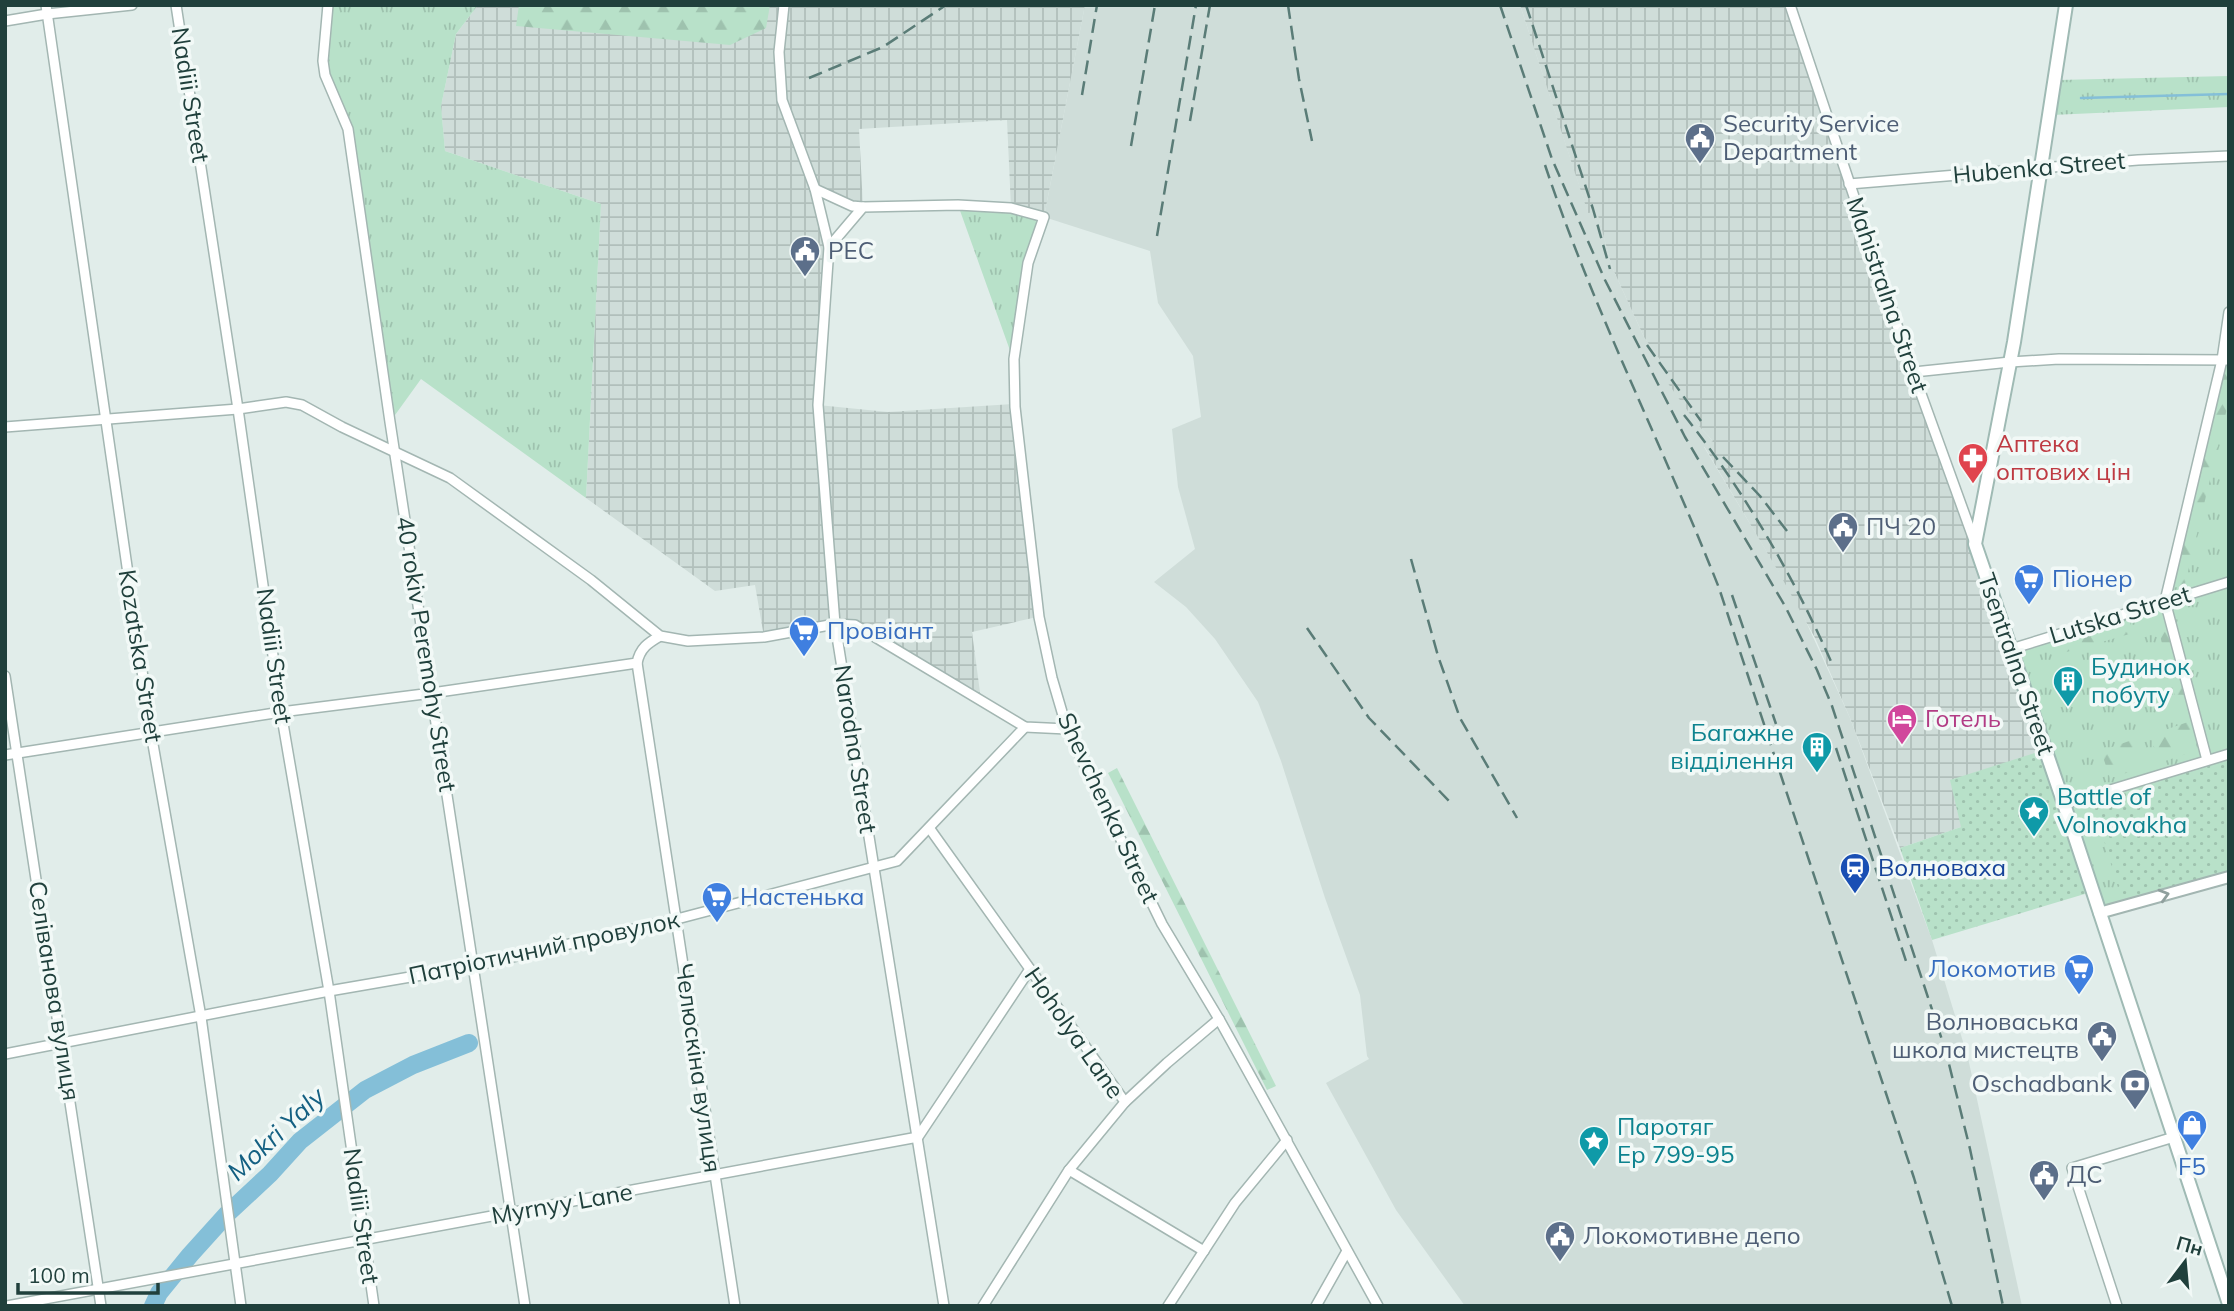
<svg xmlns="http://www.w3.org/2000/svg" width="2234" height="1311" font-family="Mulish,sans-serif">
<style>
.built{fill:#cfddd9}
.industrial{fill:url(#industrial-grid)}
.grass{fill:url(#grass-tufts)}
.forest{fill:url(#forest-firs)}
.park{fill:url(#park-dots)}
.lines{fill:none;stroke-linecap:round;stroke-linejoin:round}
.stream{stroke:#84bfd8;stroke-width:2.5}
.river{stroke:#84bfd8;stroke-width:18}
.minor-casing{stroke:#a3b6b2;stroke-width:12}
.tertiary-casing{stroke:#a3b6b2;stroke-width:14}
.secondary-casing{stroke:#9fbab4;stroke-width:16}
.minor{stroke:#fff;stroke-width:9}
.tertiary{stroke:#fff;stroke-width:10}
.secondary{stroke:#fff;stroke-width:12}
.rail{stroke:#5a7c77;stroke-width:2.5;stroke-dasharray:14 7;stroke-linecap:butt}
.oneway{stroke:#90a09e}
.labels{text-anchor:middle;stroke-width:7;stroke-linejoin:round;paint-order:stroke}
.street-label{font-size:24px;fill:#20403c;stroke:#f2f9f7}
.service-label{font-size:24px;fill:#4e5e75;stroke:#f2f9f7;text-anchor:start}
.health-label{font-size:24px;fill:#be3a42;stroke:#f2f9f7;text-anchor:start}
.shop-label{font-size:24px;fill:#366cbe;stroke:#f2f9f7;text-anchor:start}
.culture-label{font-size:24px;fill:#0d838f;stroke:#f2f9f7;text-anchor:start}
.hotel-label{font-size:24px;fill:#b23c85;stroke:#f2f9f7;text-anchor:start}
.transit-label{font-size:24px;fill:#164399;stroke:#f2f9f7;text-anchor:start}
.water-label{font-size:26px;font-style:italic;fill:#146082;stroke:#f2f9f7}
</style>
<defs>
<pattern id="industrial-grid" width="8" height="8" patternUnits="userSpaceOnUse" patternTransform="scale(1.75)"><rect width="8" height="8" fill="#cfddd9"/><path d="M0 4h8M4 0v8" fill="none" stroke="#b1bfbb"/></pattern>
<pattern id="grass-tufts" width="24" height="20" patternUnits="userSpaceOnUse" patternTransform="scale(1.75)"><rect width="24" height="20" fill="#b8e1c9"/><path d="M3 7l-1-3M5 7V3M7 7l1-3M15 17l-1-3M17 17v-4M19 17l1-3" fill="none" stroke="#9ec2ae"/></pattern>
<pattern id="forest-firs" width="22" height="20" patternUnits="userSpaceOnUse" patternTransform="scale(1.75)"><rect width="22" height="20" fill="#b8e1c9"/><path d="M5 1l3.5 6h-7zM16 11l3.5 6h-7z" fill="#9ec2ae"/></pattern>
<pattern id="park-dots" width="8" height="8" patternUnits="userSpaceOnUse" patternTransform="scale(1.75)"><rect width="8" height="8" fill="#b8e1c9"/><path d="M2 2h.1M6 6h.1" fill="none" stroke="#9ec2ae" stroke-width="1.8" stroke-linecap="round"/></pattern>
</defs>
<rect width="100%" height="100%" fill="#e1edea"/>
<polygon class="built" points="1085,5 1520,5 1588,212 1597,211 1612,267 1644,337 1669,371 1663,375 1697,424 1713,441 1704,447 1797,602 1850,718 1932,940 1968,1058 2022,1306 1465,1306 1396,1210 1326,1083 1369,1059 1367,1056 1360,995 1325,898 1281,761 1258,702 1215,639 1186,607 1154,582 1195,549 1178,487 1172,429 1201,417 1193,356 1158,303 1150,251 1044,217"/>
<g class="industrial">
<polygon points="478,5 1085,5 1044,217 1011,208 1007,120 859,129 863,207 816,189 829,247 818,405 888,412 1013,404 1023,524 1037,617 972,632 981,700 855,625 764,637 755,585 715,591 586,498 601,204 445,151 441,106 456,34"/>
<polygon points="1520,5 1790,5 2041,751 1961,827 1900,848 1850,718 1815,638 1778,571 1704,446 1713,441 1697,424 1662,375 1668,371 1644,337 1612,267 1597,212 1588,213"/>
</g>
<g class="grass">
<polygon points="328,5 478,5 456,34 441,106 445,151 601,204 586,498 421,379 390,422 348,130 323,61"/>
<polygon points="2229,76 2229,107 2052,115 2058,80"/>
<polygon points="958,205 1011,208 1044,217 1028,263 1012,356"/>
<polygon points="2222,360 2229,360 2229,877 2103,912 2015,648 2165,601"/>
</g>
<g class="forest">
<polygon points="519,5 770,5 766,28 730,45 516,26"/>
<polygon points="2226,367 2229,368 2229,400 2184,588 2172,587"/>
<polygon points="2164,614 2189,712 2180,714 2155,616"/>
<polygon points="2129,620 2133,633 2063,653 2060,640"/>
<polygon points="2188,722 2198,750 2165,761 2158,758 2150,735"/>
<polygon points="2132,740 2139,763 2136,770 2110,778 2101,751"/>
<polygon points="1117,768 1276,1086 1267,1090 1108,773"/>
</g>
<g class="park">
<polygon points="2041,751 2088,893 1932,940 1900,848 1961,827 1950,780"/>
<polygon points="2229,759 2229,870 2122,901 2092,800"/>
</g>
<g class="lines">
<polyline class="stream" points="2081,98 2229,94"/>
<polyline class="river" points="153,1306 159,1293 190,1255 227,1214 270,1174 300,1141 365,1090 413,1065 469,1043"/>
<g class="minor-casing">
<g id="minor">
<polyline points="46,5 151,733 201,1017 241,1306"/>
<polyline points="176,5 238,409 281,712 329,991 374,1306"/>
<polyline points="328,5 323,61 325,75 348,129 390,422 525,1306"/>
<polyline points="784,5 779,52 782,100 815,189 829,247 818,405 835,624 944,1306"/>
<polyline points="1790,5 1907,355 1975,543"/>
<polyline points="5,21 47,14 132,5"/>
<polyline points="1849,184 2138,160 2229,156"/>
<polyline points="815,189 852,206 863,207"/>
<polyline points="829,247 863,207 958,205 1011,208 1044,217 1028,263 1014,359 1015,407 1039,617 1052,678 1067,729 1162,924 1219,1019 1378,1306"/>
<polyline points="1914,372 2010,362 2059,359 2229,360"/>
<polyline points="5,427 238,409 286,402 302,405 342,427 450,478 591,580 660,636 688,641 764,637 835,624 855,625 1025,727 1067,729"/>
<polyline points="2011,649 2229,582"/>
<polyline points="637,663 735,1306"/>
<polyline points="5,676 101,1306"/>
<path d="M5 755 281 712 432 693 637 663C640 648 648 643 660 636"/>
<polyline points="2207,760 2165,601 2222,360 2229,312"/>
<polyline points="2064,804 2229,754"/>
<polyline points="930,829 1125,1102 1069,1170 983,1306"/>
<polyline points="5,1054 329,991 474,966 677,919 897,861 1025,727"/>
<polyline points="1125,1102 1167,1063 1219,1019"/>
<polyline points="1069,1170 1204,1251"/>
<polyline points="7,1306 918,1137 1030,969"/>
<polyline points="1168,1306 1235,1203 1287,1140"/>
<polyline points="1316,1306 1347,1251"/>
<polyline points="2117,1306 2072,1168 2174,1137"/>
</g>
</g>
<g class="tertiary-casing">
<polyline id="tertiary" points="2099,913 2229,877"/>
</g>
<g class="secondary-casing">
<polyline id="secondary" points="2066,5 2014,342 1975,544 2064,804 2229,1304"/>
</g>
<use href="#minor" class="minor"/>
<use href="#tertiary" class="tertiary"/>
<use href="#secondary" class="secondary"/>
<g class="rail">
<polyline points="1288,5 1299,79 1312,141"/>
<polyline points="1500,5 1552,159 1605,280 1685,437 1785,606 1817,670 1832,706 1946,1052 1970,1149 2003,1306"/>
<polyline points="1526,5 1593,209 1610,269"/>
<polyline points="809,78 883,47 946,5"/>
<polyline points="1082,95 1097,5"/>
<polyline points="1190,121 1210,5"/>
<polyline points="1131,146 1155,5"/>
<path d="M1545 165C1593 309 1663 446 1719 588L1914 1178 1952 1306"/>
<polyline points="1157,236 1196,5"/>
<polyline points="1647,345 1701,421"/>
<path d="M1684 415C1744 490 1795 579 1833 666"/>
<polyline points="1723,457 1760,496 1787,531"/>
<polyline points="1411,559 1438,656 1460,718 1517,818"/>
<polyline points="1732,595 1776,724"/>
<polyline points="1307,628 1369,718 1450,802"/>
<polyline points="1836,748 1906,961"/>
</g>
</g>
<defs><path id="oneway-chevron" d="M-2-3.5L2.5 0L-2 3.5" fill="none" stroke-width="1.6" stroke-linecap="round" stroke-linejoin="round" transform="scale(1.75)"/></defs>
<use class="oneway" href="#oneway-chevron" transform="translate(2164 895) rotate(-16)"/>
<defs>
<g id="civic-pin" transform="scale(1.575)"><path d="M0 17L-7.5 6A9.5 9.5 0 1 1 7.5 6Z" fill="#5c6f8a" stroke="#f2f9f7"/><path d="M-.6-6.5H3V-4.5H.6V-3L4-1V1h2V6H-6V1h2V-1L-.6-3ZM-1.2 2.5V6h2.4V2.5Z" fill="#fff"/></g>
<g id="pharmacy-pin" transform="scale(1.575)"><path d="M0 17L-7.5 6A9.5 9.5 0 1 1 7.5 6Z" fill="#e0444e" stroke="#f2f9f7"/><path d="M-2-6h4v4h4v4h-4v4h-4v-4h-4v-4h4Z" fill="#fff"/></g>
<g id="supermarket-pin" transform="scale(1.575)"><path d="M0 17L-7.5 6A9.5 9.5 0 1 1 7.5 6Z" fill="#3f7fe0" stroke="#f2f9f7"/><path d="M-6-5.5h2.5l.6 2H6L4.5 2H-2.5L-4.4-4H-6ZM-1.5 3.2a1.3 1.3 0 1 0 .1 0ZM3 3.2a1.3 1.3 0 1 0 .1 0Z" fill="#fff"/></g>
<g id="building-pin" transform="scale(1.575)"><path d="M0 17L-7.5 6A9.5 9.5 0 1 1 7.5 6Z" fill="#0f9aa8" stroke="#f2f9f7"/><path d="M-4-6H4V6H1V3H-1V6H-4ZM-2.5-4.3h1.7v1.8h-1.7ZM.8-4.3h1.7v1.8H.8ZM-2.5-1h1.7V.8h-1.7ZM.8-1h1.7V.8H.8Z" fill="#fff"/></g>
<g id="hotel-pin" transform="scale(1.575)"><path d="M0 17L-7.5 6A9.5 9.5 0 1 1 7.5 6Z" fill="#d1479c" stroke="#f2f9f7"/><path d="M-6-4.5h1.5V1H6V5H4.5V3h-9V5H-6ZM-4 0a1.8 1.8 0 1 1 3.6 0ZM.5 0V-2.5h3Q6-2.5 6 0Z" fill="#fff"/></g>
<g id="sight-pin" transform="scale(1.575)"><path d="M0 17L-7.5 6A9.5 9.5 0 1 1 7.5 6Z" fill="#0f9aa8" stroke="#f2f9f7"/><path d="M0-6L1.8-2.2L6-1.7L2.9 1.2L3.7 5.4L0 3.3L-3.7 5.4L-2.9 1.2L-6-1.7L-1.8-2.2Z" fill="#fff"/></g>
<g id="station-pin" transform="scale(1.575)"><path d="M0 17L-7.5 6A9.5 9.5 0 1 1 7.5 6Z" fill="#1a4fb4" stroke="#f2f9f7"/><path d="M-3-6H3Q5-6 5-4V2Q5 4 3 4L4.5 6H3L1.5 4h-3L-3 6H-4.5L-3 4Q-5 4-5 2V-4Q-5-6-3-6ZM-3.5-4v3h7v-3ZM-3.5 1v1.5H-2V1ZM2 1v1.5H3.5V1Z" fill="#fff"/></g>
<g id="bank-pin" transform="scale(1.575)"><path d="M0 17L-7.5 6A9.5 9.5 0 1 1 7.5 6Z" fill="#5c6f8a" stroke="#f2f9f7"/><path d="M-6-4H6V4H-6ZM0-2.3a2.3 2.3 0 1 0 0 4.6a2.3 2.3 0 1 0 0-4.6Z" fill="#fff"/></g>
<g id="shop-pin" transform="scale(1.575)"><path d="M0 17L-7.5 6A9.5 9.5 0 1 1 7.5 6Z" fill="#3f7fe0" stroke="#f2f9f7"/><path d="M-5-2.5h2.3a2.7 3.5 0 0 1 5.4 0H5L5.5 6h-11ZM-1.5-2.5h3a1.5 2.3 0 0 0-3 0Z" fill="#fff"/></g>
</defs>
<g fill-rule="evenodd">
<use href="#civic-pin" x="1700" y="138"/>
<use href="#civic-pin" x="805" y="251"/>
<use href="#pharmacy-pin" x="1973" y="458"/>
<use href="#civic-pin" x="1843" y="527"/>
<use href="#supermarket-pin" x="2029" y="579"/>
<use href="#supermarket-pin" x="804" y="631"/>
<use href="#building-pin" x="2068" y="681"/>
<use href="#hotel-pin" x="1902" y="719"/>
<use href="#building-pin" x="1817" y="747"/>
<use href="#sight-pin" x="2034" y="811"/>
<use href="#station-pin" x="1855" y="868"/>
<use href="#supermarket-pin" x="717" y="897"/>
<use href="#supermarket-pin" x="2079" y="969"/>
<use href="#civic-pin" x="2102" y="1036"/>
<use href="#bank-pin" x="2135" y="1084"/>
<use href="#shop-pin" x="2192" y="1125"/>
<use href="#sight-pin" x="1594" y="1141"/>
<use href="#civic-pin" x="2044" y="1175"/>
<use href="#civic-pin" x="1560" y="1236"/>
</g>
<g class="labels">
<g class="street-label">
<text transform="translate(190 95) rotate(81)" y="8">Nadiii Street</text>
<text transform="translate(2039 168) rotate(-5)" y="8">Hubenka Street</text>
<text transform="translate(1887 295) rotate(71)" y="8">Mahistralna Street</text>
<text transform="translate(2120 615) rotate(-17)" y="8">Lutska Street</text>
<text transform="translate(426 654) rotate(81)" y="8">40 rokiv Peremohy Street</text>
<text transform="translate(140 656) rotate(81)" y="8">Kozatska Street</text>
<text transform="translate(274 656) rotate(82)" y="8">Nadiii Street</text>
<text transform="translate(2016 664) rotate(71)" y="8">Tsentralna Street</text>
<text transform="translate(855 749) rotate(81)" y="8">Narodna Street</text>
<text transform="translate(1108 808) rotate(65)" y="8">Shevchenka Street</text>
<text transform="translate(544 948) rotate(-12)" y="8">Патріотичний провулок</text>
<text transform="translate(54 991) rotate(81)" y="8">Селіванова вулиця</text>
<text transform="translate(1074 1033) rotate(55)" y="8">Hoholya Lane</text>
<text transform="translate(698 1068) rotate(82)" y="8">Челюскіна вулиця</text>
<text transform="translate(562 1204) rotate(-10)" y="8">Myrnyy Lane</text>
<text transform="translate(361 1216) rotate(82)" y="8">Nadiii Street</text>
</g>
<g class="service-label">
<text x="1723" y="132">Security Service<tspan x="1723" dy="28">Department</tspan></text>
<text x="828" y="259">РЕС</text>
<text x="1866" y="535">ПЧ 20</text>
<text x="2079" y="1030" text-anchor="end">Волноваська<tspan x="2079" dy="28">школа мистецтв</tspan></text>
<text x="2112" y="1092" text-anchor="end">Oschadbank</text>
<text x="2067" y="1183">ДС</text>
<text x="1583" y="1244">Локомотивне депо</text>
</g>
<g class="health-label">
<text x="1996" y="452">Аптека<tspan x="1996" dy="28">оптових цін</tspan></text>
</g>
<g class="shop-label">
<text x="2052" y="587">Піонер</text>
<text x="827" y="639">Провіант</text>
<text x="740" y="905">Настенька</text>
<text x="2056" y="977" text-anchor="end">Локомотив</text>
<text x="2192" y="1175" text-anchor="middle">F5</text>
</g>
<g class="culture-label">
<text x="2091" y="675">Будинок<tspan x="2091" dy="28">побуту</tspan></text>
<text x="1794" y="741" text-anchor="end">Багажне<tspan x="1794" dy="28">відділення</tspan></text>
<text x="2057" y="805">Battle of<tspan x="2057" dy="28">Volnovakha</tspan></text>
<text x="1617" y="1135">Паротяг<tspan x="1617" dy="28">Ер 799-95</tspan></text>
</g>
<g class="hotel-label">
<text x="1925" y="727">Готель</text>
</g>
<g class="transit-label">
<text x="1878" y="876">Волноваха</text>
</g>
<g class="water-label">
<text transform="translate(276 1134) rotate(-43)" y="9">Mokri Yaly</text>
</g>
</g>
<rect width="2234" height="1311" fill="none" stroke="#20403c" stroke-width="14"/>
<g transform="translate(2185 1262) rotate(16)" stroke="#f2f9f7" stroke-width="5" paint-order="stroke">
<path d="M0-5L12 26L0 18L-12 26Z" fill="#20403c"/>
<text y="-10" font-size="19" font-weight="bold" text-anchor="middle" fill="#20403c">Пн</text>
</g>
<path d="M18 1283v10h140v-10" fill="none" stroke="#20403c" stroke-width="3.5"/>
<text x="28" y="1283" font-size="21" fill="#20403c" stroke="#f2f9f7" stroke-width="5" paint-order="stroke">100 m</text>
</svg>
